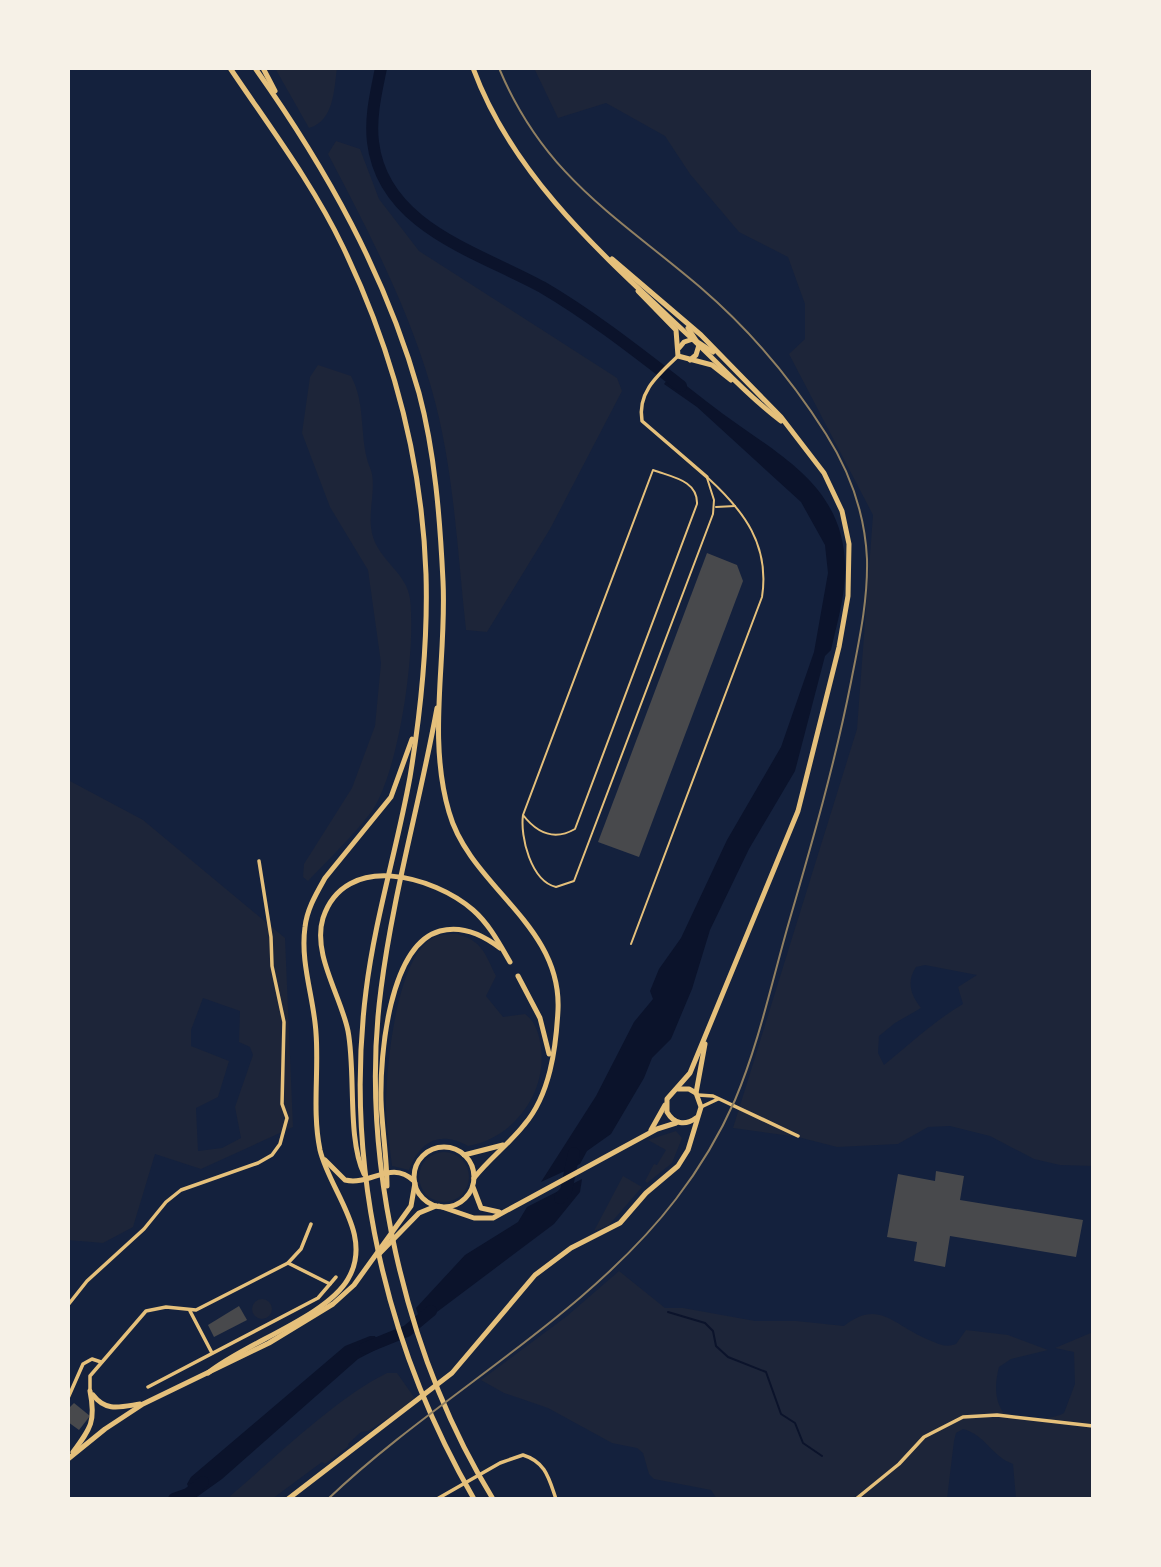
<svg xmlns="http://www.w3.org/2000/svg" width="1161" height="1567" font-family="'Source Sans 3',sans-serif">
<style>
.green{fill:#1d2539;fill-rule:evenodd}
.water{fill:#0b132b}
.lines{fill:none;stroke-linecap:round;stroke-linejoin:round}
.stream{stroke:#0b132b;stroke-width:2}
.river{stroke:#0b132b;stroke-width:12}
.building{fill:#48494c}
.service{stroke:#e5c07b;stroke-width:2}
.minor{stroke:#e5c07b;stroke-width:3.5}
.primary{stroke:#e5c07b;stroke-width:5}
.motorway{stroke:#e5c07b;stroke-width:5}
.rail{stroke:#918062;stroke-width:2}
</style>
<rect width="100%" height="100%" fill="#14213d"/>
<g class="green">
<path d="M275 68H337C334 90 334 121 309 128Z"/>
<path d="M534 68H1093V1166L1060 1165 1034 1159 990 1136 950 1126 928 1127 898 1144 837 1147 798 1137 733 1128 857 729 873 515 789 354 805 339V304L788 257 739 232 690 174 665 136 606 103 558 118ZM925 965 977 975 958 987 963 1004C934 1021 910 1044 884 1065L878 1053 879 1036 895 1023 921 1008C911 995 906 982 916 967Z"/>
<path d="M336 141 360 149 379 199 419 251 617 378 622 391 550 529 487 632 466 630C457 549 454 466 431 387 407 305 368 230 328 154Z"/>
<path d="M318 365 351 376C365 402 360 431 367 459 368 464 371 469 372 474 375 491 369 510 371 527 374 559 407 571 410 599 416 650 400 763 375 806 363 826 325 863 308 881L303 877 304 864 352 788 375 726 381 663 368 570 330 507 302 433 310 377Z"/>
<path d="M68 780 143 820 285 938 293 1127 201 1169 155 1154 133 1227 103 1243 68 1240ZM203 998 240 1011 239 1042 250 1047 253 1055 235 1107 241 1138 222 1148 198 1151 196 1108 218 1097 229 1061 191 1046V1030Z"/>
<path d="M457 934C483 941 485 954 496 976L486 996 503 1017 525 1014C536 1022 539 1034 541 1047 547 1093 514 1138 468 1146 440 1130 420 1141 409 1170L392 1166C390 1147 386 1126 386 1107 386 1068 396 961 431 939 438 934 449 934 457 934Z"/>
<polygon points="676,1131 682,1138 672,1163 647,1183 645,1181 654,1164 657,1165 666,1150 648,1140"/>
<circle cx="444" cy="1177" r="25"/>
<polygon points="623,1176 642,1187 609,1225 594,1231"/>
<path d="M619 1271 665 1308H683L755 1321H796L844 1326C879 1298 894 1326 929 1340 939 1344 945 1348 956 1344L966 1330 1008 1335 1048 1350 1011 1359 999 1367C995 1382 994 1399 1003 1412 1020 1419 1047 1422 1064 1413L1075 1384 1074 1352 1055 1348 1093 1332V1499H1016L1013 1464C991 1456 986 1435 963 1429L956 1433 954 1441 947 1499H717L711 1490 654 1479 649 1474 643 1453 637 1448 612 1443 548 1408 504 1393 481 1380 567 1316Z"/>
<circle cx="262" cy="1309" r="10"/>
<path d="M387 1373H397L416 1400 368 1431 361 1432 348 1444 349 1446 325 1464 322 1462 272 1499H232L230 1496C275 1458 336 1398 387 1373Z"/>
</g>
<g class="water">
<path d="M672 374C694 392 717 410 740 426 793 463 843 494 845 565 846 594 837 623 831 650L825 656 795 771 749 849 710 930 692 989 671 1039 652 1058 644 1078 611 1134 587 1151 580 1164 541 1182 596 1096 634 1022 653 999 650 991 659 969 681 938 727 840 781 747 814 652 828 573 825 545 801 502 697 407 664 384Z"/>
<polygon points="582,1179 580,1192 554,1224 421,1324 416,1308 465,1255 518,1222 527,1207"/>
<polygon points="370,1336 375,1336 381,1347 358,1359 222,1479 194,1499 187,1484 191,1477 345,1346"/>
</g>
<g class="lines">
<polyline class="stream" points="668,1312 705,1323 713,1331 716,1346 728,1357 766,1372 781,1414 795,1423 803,1443 822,1456"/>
<g class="river">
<path d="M381 68C376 93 370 117 373 142 383 227 478 252 542 287 590 315 637 352 681 386"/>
<polyline points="560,1198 566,1191 574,1153"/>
<polyline points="365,1348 407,1331 431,1311"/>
<polyline points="174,1499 188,1494 203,1482"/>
</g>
</g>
<g class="building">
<polygon points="707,553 737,565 743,581 639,857 598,842"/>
<polygon points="936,1171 964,1176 960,1200 1083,1220 1076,1257 950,1236 945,1267 914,1261 917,1242 887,1237 898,1174 935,1181"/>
<polygon points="239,1306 247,1320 214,1337 208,1325"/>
<polygon points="74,1403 90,1416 79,1430 68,1422 68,1409"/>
</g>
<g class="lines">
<g class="service">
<polyline points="716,507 735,506"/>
<path d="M523 815 653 470C671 477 698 480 697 504L575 829C554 841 537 833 523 815 520 837 531 881 556 887L574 881 713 514 714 500 707 478"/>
<path d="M631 944 762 597C770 545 744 511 708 478"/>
</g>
<g class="minor">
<path d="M678 356C658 375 637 392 642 421L707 477"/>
<polyline points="698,1095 713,1096 798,1136"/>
<polyline points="701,1107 718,1099"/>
<polyline points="288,1263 330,1284"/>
<polyline points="68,1305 87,1281 144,1229 166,1202 181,1190 258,1163 272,1155 280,1144 287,1118 282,1104 284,1022 272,966 271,937 259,861"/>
<polyline points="190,1311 212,1353"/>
<polyline points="148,1387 318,1298 336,1277"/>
<polyline points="90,1391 90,1376 146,1311 166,1307 196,1310 288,1263 301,1249 311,1224"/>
<polyline points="68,1398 83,1364 92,1359 101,1362"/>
<path d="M437 1499 500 1463 523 1455C546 1462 549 1479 556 1499"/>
<polyline points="856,1499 899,1464 924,1437 963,1417 997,1415 1093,1426"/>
</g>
<g class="primary">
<path d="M473 68C513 177 604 256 687 334 718 362 747 396 781 421"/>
<path d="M612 259 701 335 781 417 824 473 842 511 849 544 848 596 839 647 798 811 690 1073 667 1099V1112C674 1124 685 1126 696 1118"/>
<polyline points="638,291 676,330 678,356 712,365 731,380"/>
<polyline points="688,328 699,345 696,355 690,360"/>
<polyline points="679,348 684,342 693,339 713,352"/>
<polyline points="696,1093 705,1044"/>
<polyline points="651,1130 665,1105"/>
<circle cx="444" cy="1177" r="30"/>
<polyline points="473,1187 481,1208 499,1212"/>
<polyline points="439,1206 474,1218 493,1218 657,1129 676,1123"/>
<polyline points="380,1253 419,1213 436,1206"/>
<path d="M93 1395C106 1412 120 1407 140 1404"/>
<path d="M73 1452C91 1428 96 1421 90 1391"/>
<polyline points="68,1459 105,1429 143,1404 269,1343 333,1304 354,1285 411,1206 415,1183"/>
<polyline points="288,1499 452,1373 535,1275 571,1248 620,1223 646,1193 678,1166 688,1150 701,1107 696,1093 689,1089 678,1089"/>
</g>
<g class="motorway">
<path d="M230 68C269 126 313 184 343 247 392 349 422 460 426 574 428 641 421 710 410 777 397 849 375 918 366 991 344 1167 386 1347 474 1499"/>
<path d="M255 68C326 168 386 275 419 393 435 453 440 519 443 581 447 657 427 737 449 812 470 887 562 924 558 1010 556 1048 550 1095 524 1125 509 1144 489 1159 474 1178"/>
<polyline points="263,68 275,91"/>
<path d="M437 708C420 802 393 894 381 989 359 1156 405 1356 493 1499"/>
<polyline points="518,976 540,1018 549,1054"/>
<polyline points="464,1155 503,1145"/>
<path d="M325 1160 345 1180C371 1186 391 1159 414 1181"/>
<path d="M364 1174C347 1138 356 1073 348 1031 341 996 312 954 323 918 345 851 434 876 473 910 489 924 499 943 510 962"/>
<path d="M387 1186C387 1158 382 1129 381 1100 380 1056 389 945 440 931 462 925 483 935 500 948"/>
<path d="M208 1373C245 1343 326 1317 348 1279 374 1235 330 1192 320 1150 312 1111 319 1072 316 1033 314 998 300 963 305 927 307 909 316 894 325 878L391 797 412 739"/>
</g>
<path class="rail" d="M328 1499C436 1396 586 1317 676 1199 699 1169 720 1134 735 1100 759 1043 772 981 789 922 812 843 835 763 851 682 859 641 868 601 867 559 865 515 850 472 826 434 792 380 749 329 700 287 615 215 544 176 499 68"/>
</g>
<rect width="1161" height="1567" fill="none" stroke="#f6f1e7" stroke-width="140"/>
</svg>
